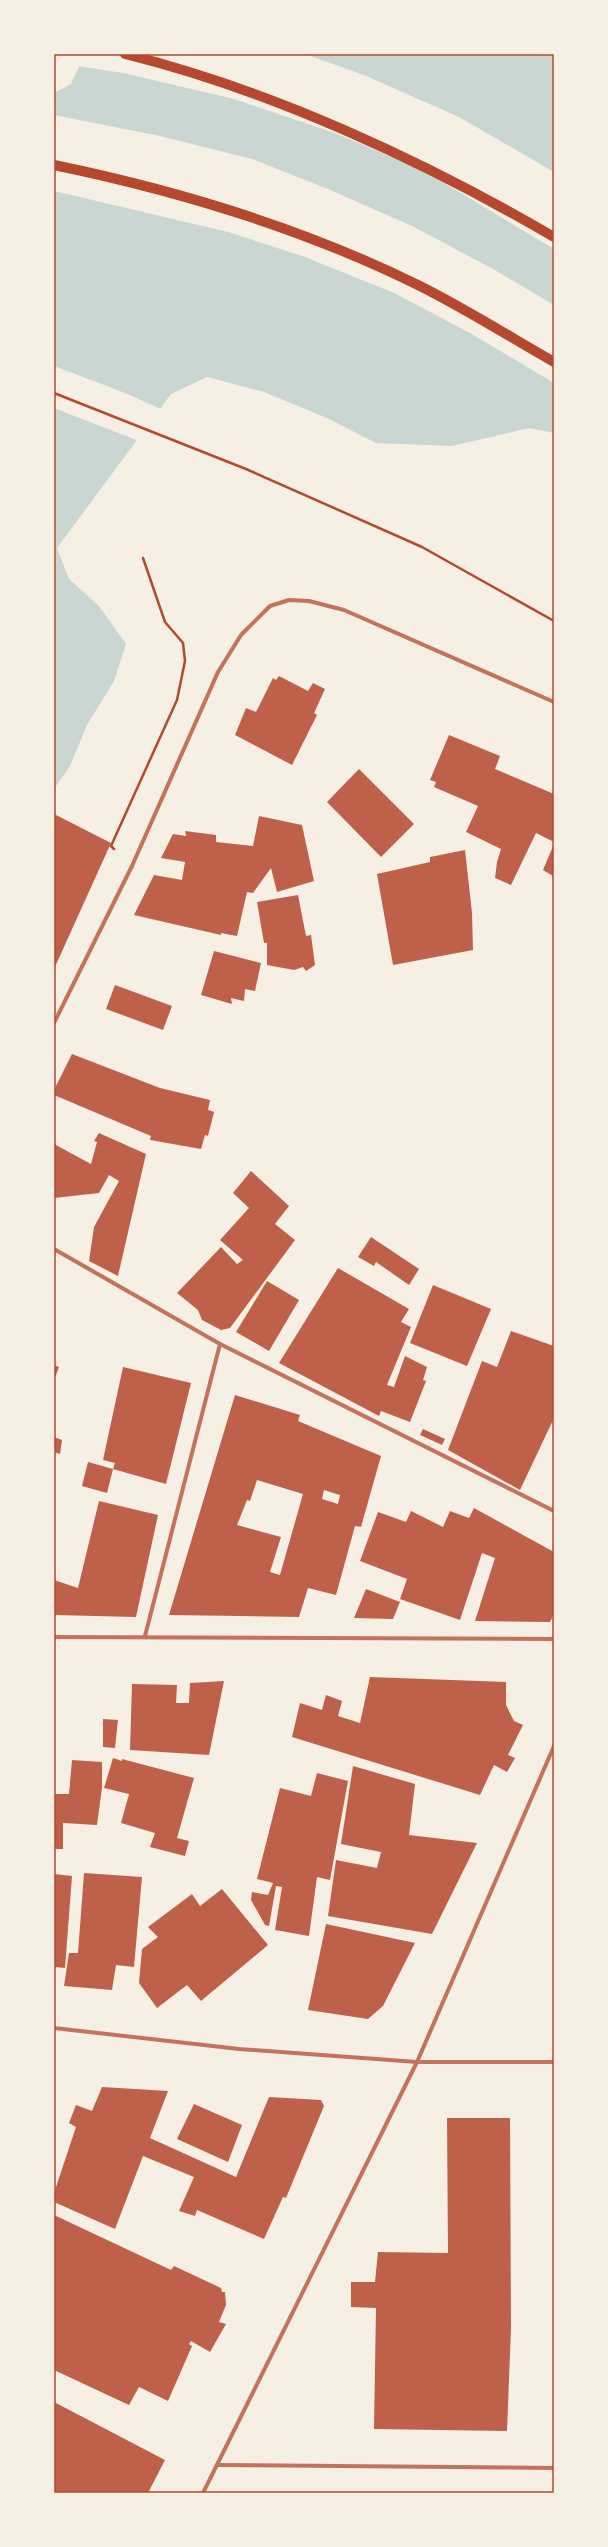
<svg xmlns="http://www.w3.org/2000/svg" width="608" height="2547" font-family="Karla,sans-serif">
<style>
.water{fill:#c9d6d2}
.pier{fill:#f6efe4}
.building{fill:#bf614a;fill-rule:evenodd}
.lines{fill:none;stroke-linecap:round;stroke-linejoin:round}
.path{stroke:#b5482f;stroke-width:2.5}
.minor{stroke:#c5725c;stroke-width:4}
.primary{stroke:#b5482f;stroke-width:10}
.neatline{fill:none;stroke:#b5482f;stroke-width:1.5}
</style>
<rect width="100%" height="100%" fill="#f6efe4"/>
<polygon class="water" points="85,54 554,54 554,433 529,428 452,446 376,443 327,418 264,392 207,377 171,394 57,548 69,579 99,606 126,644 114,681 87,725 70,766 54,789 54,93 71,84"/>
<g class="pier">
<polygon points="82,54 305,54 364,75 459,117 554,172 554,249 419,168 332,132 234,99 123,73 77,66"/>
<polygon points="54,115 160,136 252,159 328,189 412,226 493,269 554,305 554,383 470,333 394,293 305,257 228,232 54,191"/>
<polygon points="54,366 125,393 163,410 139,441 54,408"/>
</g>
<g class="building">
<polygon points="279,676 308,691 313,683 325,689 314,713 317,715 292,765 235,735 246,708 256,712 273,678 276,680"/>
<polygon points="449,735 500,756 495,769 554,794 554,842 536,833 511,885 495,878 497,862 501,849 466,832 478,806 434,787 436,782 430,780"/>
<polygon points="359,769 414,824 381,857 327,802"/>
<polygon points="54,814 111,843 54,969"/>
<polygon points="259,816 302,825 314,881 277,892 271,868 253,893 247,892 237,936 221,933 221,935 134,915 154,875 182,880 185,862 161,858 173,834 186,836 185,831 216,835 216,842 253,846"/>
<polygon points="554,844 554,874 553,876 543,870"/>
<polygon points="465,850 472,913 473,950 393,965 377,874 430,862 430,857"/>
<polygon points="298,895 306,936 311,935 315,965 306,971 303,967 294,970 267,965 267,943 264,943 257,902"/>
<polygon points="214,951 261,963 255,991 245,989 244,1001 231,998 232,1004 201,995"/>
<polygon points="115,985 172,1006 163,1030 106,1009"/>
<polygon points="72,1054 160,1088 210,1100 208,1110 214,1112 208,1136 205,1135 201,1149 150,1140 151,1136 54,1095 54,1090"/>
<polygon points="99,1133 146,1154 118,1276 89,1261 94,1227 119,1181 109,1175 99,1193 54,1198 54,1144 91,1164 97,1142 94,1141"/>
<polygon points="251,1171 289,1206 275,1224 295,1240 230,1328 221,1330 202,1320 198,1310 177,1293 221,1247 237,1264 243,1260 220,1240 249,1208 233,1193"/>
<polygon points="371,1237 419,1269 409,1285 376,1262 374,1266 358,1257"/>
<polygon points="338,1268 409,1309 401,1322 411,1327 387,1385 394,1387 405,1356 427,1367 423,1380 426,1381 410,1422 381,1411 379,1416 279,1363"/>
<polygon points="267,1281 299,1300 269,1351 236,1332"/>
<polygon points="433,1285 491,1309 467,1366 410,1343"/>
<polygon points="511,1331 554,1346 554,1418 520,1490 448,1450 482,1361 497,1367"/>
<polygon points="54,1365 59,1367 54,1380"/>
<polygon points="123,1367 191,1383 166,1484 113,1469 115,1463 103,1460"/>
<path d="M235 1395 300 1415 298 1421 381 1456 361 1527 355 1526 336 1595 308 1588 299 1617 169 1615ZM257 1480 303 1494 280 1575 270 1572 281 1537 237 1525 247 1500 250 1501ZM324 1490 340 1495 338 1504 322 1499Z"/>
<polygon points="423,1429 445,1439 442,1445 420,1435"/>
<polygon points="54,1437 62,1440 60,1454 54,1452"/>
<polygon points="88,1462 113,1469 107,1493 82,1486"/>
<polygon points="99,1501 158,1515 136,1617 54,1615 54,1580 78,1588"/>
<polygon points="474,1508 554,1552 554,1614 550,1622 475,1621 495,1558 482,1553 460,1620 400,1599 407,1579 360,1561 378,1512 406,1522 411,1511 443,1527 450,1511 469,1518"/>
<polygon points="366,1589 400,1602 393,1619 354,1618"/>
<polygon points="370,1677 506,1682 506,1705 514,1721 523,1725 508,1755 515,1758 507,1772 494,1765 480,1795 292,1737 300,1703 322,1710 326,1695 342,1701 338,1716 360,1723"/>
<polygon points="224,1681 209,1755 130,1750 132,1684 177,1685 176,1703 189,1703 190,1683"/>
<polygon points="103,1719 118,1720 115,1748 103,1747"/>
<polygon points="113,1758 122,1761 122,1759 194,1778 177,1838 189,1841 185,1856 150,1847 155,1833 121,1823 129,1794 104,1788"/>
<polygon points="72,1760 102,1762 102,1788 97,1825 63,1823 63,1849 54,1849 54,1794 69,1794"/>
<polygon points="353,1766 415,1784 409,1835 477,1843 432,1934 328,1916 336,1860 377,1868 381,1852 341,1844"/>
<polygon points="317,1773 348,1781 330,1880 317,1877 309,1936 275,1930 282,1887 276,1886 269,1926 265,1925 251,1900 252,1892 268,1895 273,1883 257,1879 280,1788 311,1796"/>
<polygon points="84,1873 142,1877 134,1967 116,1965 112,1990 64,1986 69,1953 78,1953"/>
<polygon points="54,1874 72,1876 65,1968 54,1967"/>
<polygon points="222,1889 268,1945 201,2001 187,1985 157,2008 139,1983 142,1949 158,1937 148,1927 192,1894 200,1906"/>
<polygon points="326,1924 415,1943 383,2006 368,2019 308,2010"/>
<polygon points="102,2087 168,2091 150,2138 236,2177 269,2097 321,2100 324,2106 286,2198 283,2197 264,2239 197,2210 195,2216 179,2211 194,2177 143,2156 115,2229 54,2202 54,2193 76,2127 69,2123 76,2105 92,2111"/>
<polygon points="194,2104 242,2125 228,2162 177,2139"/>
<polygon points="447,2118 510,2118 511,2328 507,2431 374,2429 376,2308 351,2307 351,2282 375,2282 378,2252 448,2253"/>
<polygon points="54,2215 171,2270 174,2266 221,2288 222,2292 225,2292 226,2305 219,2322 226,2324 210,2352 191,2341 189,2344 192,2346 168,2401 139,2387 129,2405 54,2370"/>
<polygon points="54,2402 165,2460 148,2493 54,2493"/>
</g>
<g class="lines">
<g class="path">
<polyline points="54,393 246,469 422,547 554,621"/>
<polyline points="114,849 111,846 177,700 185,661 183,643 165,622 143,558"/>
</g>
<g class="minor">
<polyline points="54,1023 132,866 218,672 241,635 270,606 289,600 309,601 344,610 554,702"/>
<polyline points="54,1249 220,1344 554,1511"/>
<polyline points="145,1636 220,1344"/>
<polyline points="54,1637 554,1639"/>
<polyline points="54,2028 239,2049 417,2062 554,2062"/>
<polyline points="217,2465 554,2468"/>
<polyline points="203,2493 417,2062 554,1746"/>
</g>
<g class="primary">
<path d="M125 54C271 90 424 161 554 237"/>
<path d="M54 165C180 191 305 229 420 286 466 309 510 337 554 362"/>
</g>
</g>
<rect width="608" height="2547" fill="none" stroke="#f6efe4" stroke-width="110"/>
<rect x="55" y="55" width="498" height="2437" class="neatline"/>
</svg>
